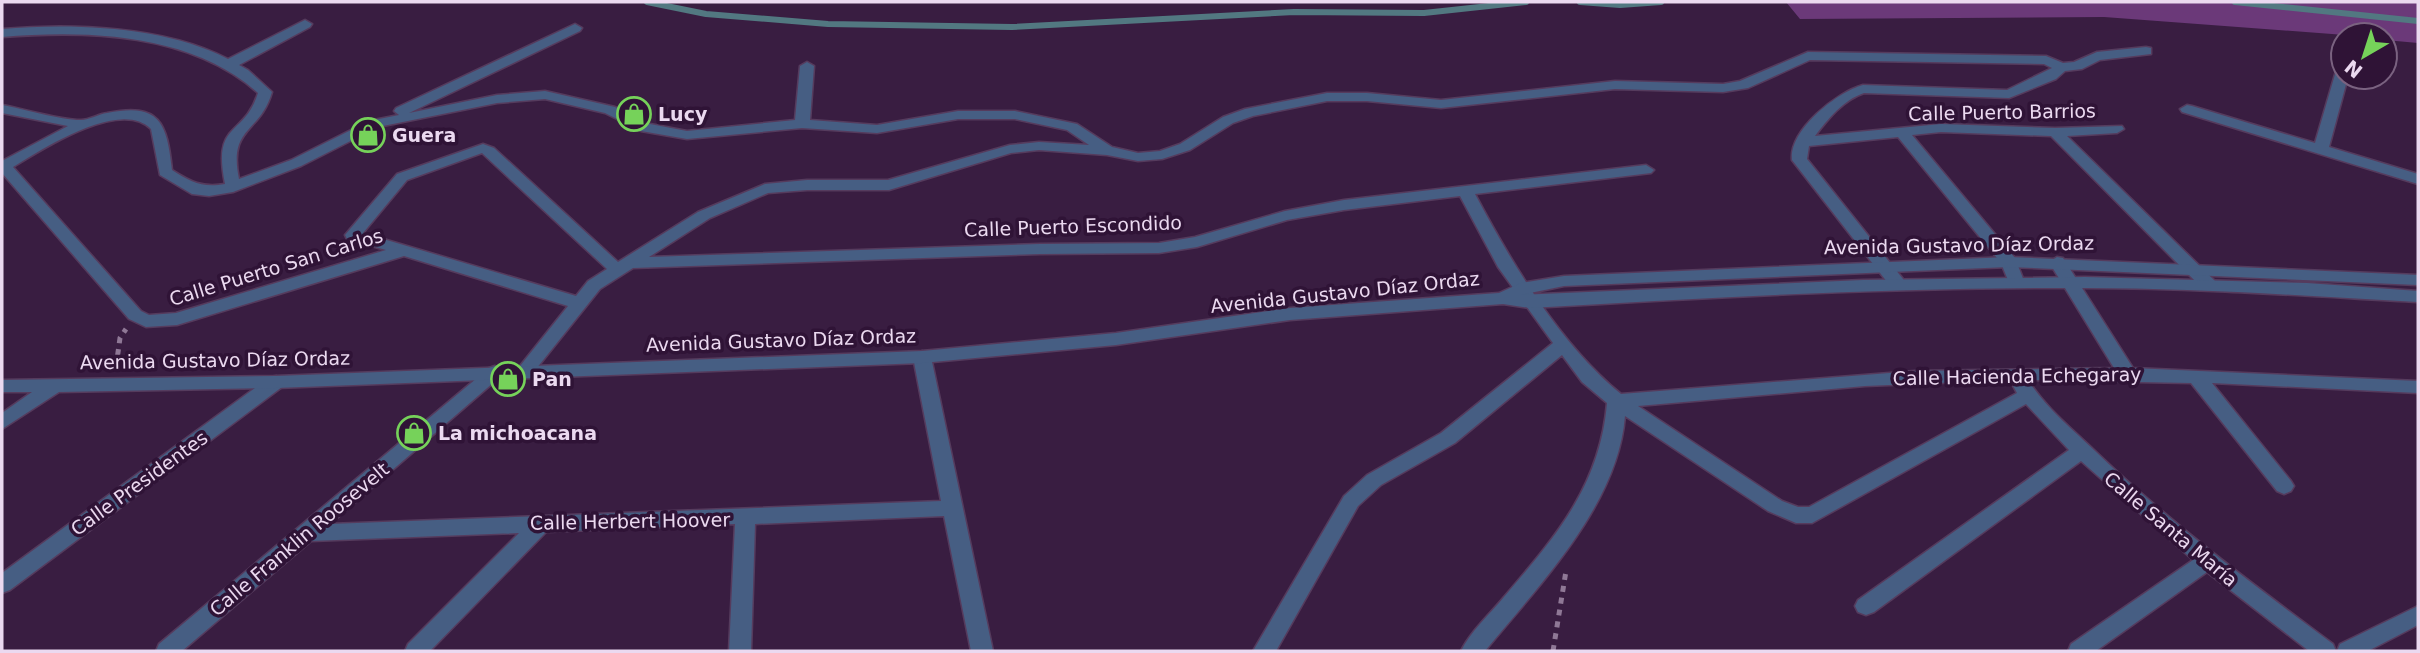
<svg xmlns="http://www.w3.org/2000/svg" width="2420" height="653" font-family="'DejaVu Sans',sans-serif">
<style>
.green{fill:#6b3979}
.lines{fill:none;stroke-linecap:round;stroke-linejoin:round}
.stream{stroke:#527881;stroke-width:6}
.minor-casing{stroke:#553b5d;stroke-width:3}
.tertiary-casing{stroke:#553b5d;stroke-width:3}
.path{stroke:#8f7896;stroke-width:5;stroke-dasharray:6 6;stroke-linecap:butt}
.minor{fill:#465e83;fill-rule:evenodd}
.tertiary{fill:#465e83;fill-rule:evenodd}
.labels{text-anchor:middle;stroke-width:7;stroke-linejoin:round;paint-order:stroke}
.street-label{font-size:19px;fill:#ebd9f0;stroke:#2f1336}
.poi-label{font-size:19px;font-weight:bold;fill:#ebd9f0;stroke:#2f1336;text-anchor:start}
</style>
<rect width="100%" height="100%" fill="#391d41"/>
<polygon class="green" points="1786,2 2418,2 2418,43 2385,40 2385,35 2345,35 2104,17 1800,19"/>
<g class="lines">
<g class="stream">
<polyline points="647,2 706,14 828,24 1012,27 1294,12 1424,13 1526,2"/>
<polyline points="1580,2 1620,5 1661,2"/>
<polyline points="2235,2 2418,21"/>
</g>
<g class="minor-casing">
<g id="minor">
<path d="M305 20 312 24 310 27 239 65 248 70 272 92C260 134 228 126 239 179L291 160 369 121 399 115 394 111 396 108 575 24 582 28 580 31 409 113 497 95 545 91 615 107 650 124 687 131 795 120 800 66 807 62 814 66 810 120 877 125 958 111H1015L1077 124 1112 147 1138 153 1160 151 1180 144 1223 117 1245 109 1327 93H1367L1441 100 1615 81 1723 84 1740 81 1808 52 2046 56 2063 63 2074 62 2097 52 2146 47 2151 48V54L2100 60 2082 69 2065 71 2056 79 2009 98 1864 93C1843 100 1828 119 1815 136L1941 124 2055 128 2122 126 2124 129 2117 133 2067 136 2216 282 2218 286 2216 290H2204L2051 136 1941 132 1912 135 2015 258 2024 281 2016 286 2010 285 2001 263 1898 137 1809 146 1807 159 1903 279 1905 283 1903 287H1891L1792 160C1789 130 1837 92 1863 85L2007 90 2052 68 2044 64 1810 60 1748 88 1723 92 1615 89 1441 108 1367 101H1327L1253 116 1233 123 1190 150 1162 159 1138 161 1107 155 1039 150 1011 153 889 190H807L768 193 710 218 649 257 1040 244 1159 243 1195 237 1285 211 1344 200 1646 165 1654 170 1651 173 1475 194C1512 264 1560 344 1621 394L1915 371 2114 368 2049 262 2057 257 2063 258 2133 368 2418 381V393L2212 383 2291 481 2294 486 2291 491 2284 494 2277 491 2191 383 2028 380C2045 407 2071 428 2094 450 2168 521 2251 583 2333 644L2336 651H2309L2207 572 2096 651H2068L2071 644 2193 560 2081 461 1874 612 1866 615 1858 612 1855 606 1858 600 2069 450 2026 404 1812 523H1796L1768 511 1625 416C1618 505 1539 585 1485 651H1461C1470 632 1490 614 1504 597 1556 536 1600 486 1607 403L1582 382 1562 355 1455 443 1381 485 1358 506 1276 651H1253L1344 496 1367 475 1441 433 1553 343 1498 267 1460 196 1344 210 1287 220 1197 247 1159 253 1040 254 633 268 600 289 532 374H520L517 370 520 366 568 306 404 256 177 325 146 327 129 319 2 173V161L68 126 2 113V105C24 109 60 120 81 120 89 120 99 114 107 113 160 102 167 123 172 170 191 182 202 188 225 184 212 120 244 138 258 93 191 33 87 30 2 37V29C72 23 165 26 228 59ZM545 99 605 113 641 131 687 139 802 128 877 133 958 119H1015L1067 130 1089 145 1039 142 1010 145 888 180H807L765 184 698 212 618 262 494 148 483 144 397 174 345 235 347 239 386 250 176 313 149 315 141 311 13 167C42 149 121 98 151 129L160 175 192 194 209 196 233 192 301 166 378 127 497 103ZM482 153 607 269 588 281 576 296 363 233 407 180ZM2010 380 2017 393 1809 507H1798L1782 501 1638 406 1865 386Z"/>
<polygon points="2343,67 2343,77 2348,77 2329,147 2418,174 2418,184 2182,112 2180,109 2187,105 2192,106 2315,143 2336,71"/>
<polygon points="922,351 931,357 993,651 971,651 944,516 755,524 751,651 729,651 735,524 546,532 430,651 405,651 408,644 519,533 311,541 182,651 156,651 159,644 489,368 495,366 504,372 501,376 330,524 941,501 913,357"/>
<polygon points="276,376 285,382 282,387 10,590 2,593 2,573 270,377"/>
<polygon points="2418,606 2418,625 2368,651 2337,651 2340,644"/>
</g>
</g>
<g class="tertiary-casing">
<path id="tertiary" d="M2009 257 2418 275V285L2009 267 1564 286 1521 295 1863 280 2085 277 2307 283 2418 291V302C2307 296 2197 288 2085 288 1900 287 1715 297 1530 308L1503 304 1290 320 1116 345 922 363 276 388 59 392 2 429V413L32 392H2V380L276 376 922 351 1116 333 1290 308 1499 293 1521 283 1564 276Z"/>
</g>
<g class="path">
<polyline points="116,367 120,338 126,329"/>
<polyline points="1553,651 1566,571"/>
</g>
<use href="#minor" class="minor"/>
<use href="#tertiary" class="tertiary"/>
</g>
<defs>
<g id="shop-ring" transform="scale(1.75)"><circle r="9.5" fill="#2f1336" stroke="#76d25a" stroke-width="1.5"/><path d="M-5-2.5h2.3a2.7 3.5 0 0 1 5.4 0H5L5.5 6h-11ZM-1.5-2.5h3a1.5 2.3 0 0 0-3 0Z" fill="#76d25a"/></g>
</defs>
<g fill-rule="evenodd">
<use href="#shop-ring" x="634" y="114"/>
<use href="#shop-ring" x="368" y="135"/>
<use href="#shop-ring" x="508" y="379"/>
<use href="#shop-ring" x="414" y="433"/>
</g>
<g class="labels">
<g class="street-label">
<text transform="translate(2002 112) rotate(-1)" y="7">Calle Puerto Barrios</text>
<text transform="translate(1073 226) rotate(-2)" y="7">Calle Puerto Escondido</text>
<text transform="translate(1959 245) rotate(-1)" y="7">Avenida Gustavo Díaz Ordaz</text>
<text transform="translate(276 267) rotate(-17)" y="7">Calle Puerto San Carlos</text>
<text transform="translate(1345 292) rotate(-6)" y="7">Avenida Gustavo Díaz Ordaz</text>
<text transform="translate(781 340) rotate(-2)" y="7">Avenida Gustavo Díaz Ordaz</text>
<text transform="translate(215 360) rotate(-1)" y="7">Avenida Gustavo Díaz Ordaz</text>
<text transform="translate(2017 376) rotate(-1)" y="7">Calle Hacienda Echegaray</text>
<text transform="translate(139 483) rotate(-36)" y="7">Calle Presidentes</text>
<text transform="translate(630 521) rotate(-1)" y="7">Calle Herbert Hoover</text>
<text transform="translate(2171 529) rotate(40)" y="7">Calle Santa María</text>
<text transform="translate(299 539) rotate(-40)" y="7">Calle Franklin Roosevelt</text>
</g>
<g class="poi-label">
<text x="658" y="121">Lucy</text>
<text x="392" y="142">Guera</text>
<text x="532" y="386">Pan</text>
<text x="438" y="440">La michoacana</text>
</g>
</g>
<rect width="2420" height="653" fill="none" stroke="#ebd9f0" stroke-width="7"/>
<g transform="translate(2364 56) rotate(219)"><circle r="33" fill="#2f1336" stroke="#7a6280" stroke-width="2"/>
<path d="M0-5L12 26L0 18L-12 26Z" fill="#76d25a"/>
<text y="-10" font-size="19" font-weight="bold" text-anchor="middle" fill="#ebd9f0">N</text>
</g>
</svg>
